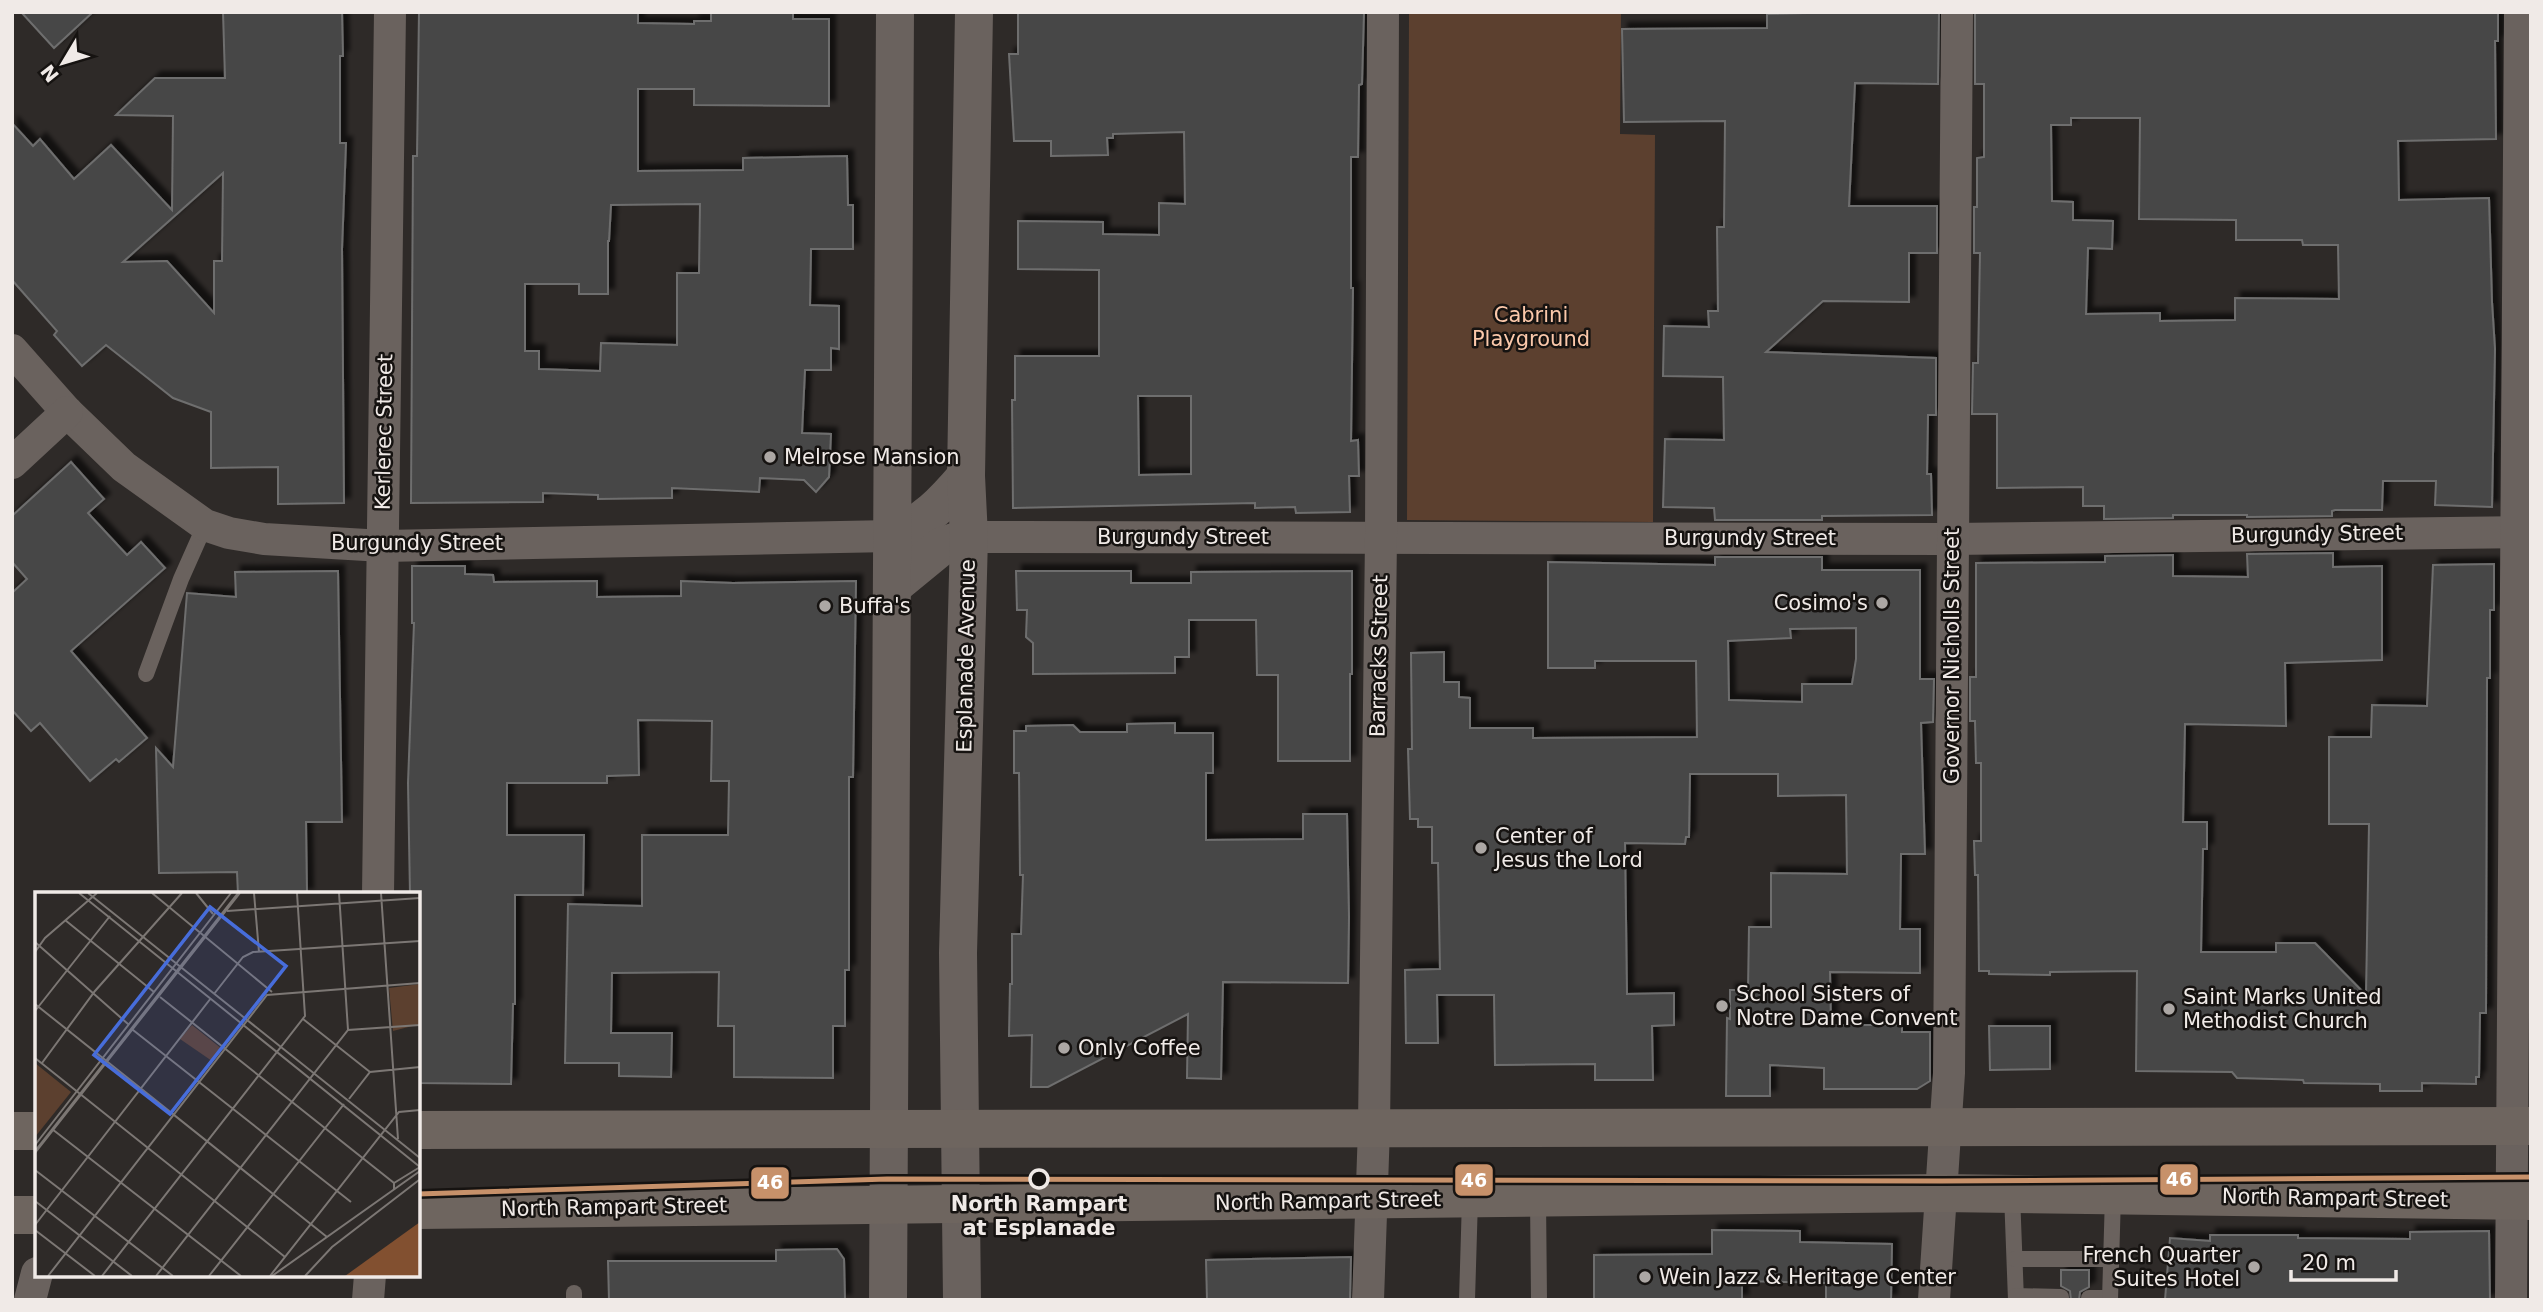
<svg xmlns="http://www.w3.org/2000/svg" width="2543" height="1312" font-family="'DejaVu Sans',sans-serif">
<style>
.green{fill:#5c402f}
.building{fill:#474747;stroke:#6e6e6e;stroke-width:2;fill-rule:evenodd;filter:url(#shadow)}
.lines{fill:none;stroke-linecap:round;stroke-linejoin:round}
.service{stroke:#6a625e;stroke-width:16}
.minor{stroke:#6a625e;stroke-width:32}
.tertiary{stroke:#6a625e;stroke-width:38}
.secondary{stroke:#6e655f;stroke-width:38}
.tram-1-casing{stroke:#161311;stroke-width:10}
.tram-1{stroke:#c7916a;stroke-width:5}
.poi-dot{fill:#aca7a4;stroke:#161311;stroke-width:2.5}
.stop-dot{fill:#161311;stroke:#f0eae7;stroke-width:3.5}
.labels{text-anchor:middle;stroke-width:5;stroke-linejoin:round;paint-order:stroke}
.park-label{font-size:21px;fill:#fbc8aa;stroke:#161311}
.street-label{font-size:21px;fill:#f0eae7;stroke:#161311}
.poi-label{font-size:21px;fill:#f0eae7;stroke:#161311;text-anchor:start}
.stop-label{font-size:21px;font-weight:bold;fill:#f0eae7;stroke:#161311}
.inset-road{fill:none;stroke:#7c7774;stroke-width:2}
.view{fill:#476ddb;fill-opacity:0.15;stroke:#476ddb;stroke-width:3.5}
.inset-edge{fill:none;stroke:#f0eae7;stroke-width:3.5}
.line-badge{stroke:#161311;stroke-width:2.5}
.badge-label{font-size:19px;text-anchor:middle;font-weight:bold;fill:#fff}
</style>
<defs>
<filter id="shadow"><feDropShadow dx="6" dy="-6" stdDeviation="2" flood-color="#0009"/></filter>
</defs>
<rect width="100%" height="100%" fill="#2e2a28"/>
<polygon class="green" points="1409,12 1621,12 1620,134 1655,135 1653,522 1407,520"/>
<g class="building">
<polygon points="21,12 93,12 54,48"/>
<path d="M223 12H342L343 56H340V143H346L342 249 344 503 278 504V467L211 468V412L173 398 106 345 82 366 54 335 57 331 12 280V123L33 146 40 139 74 179 111 145 172 210 173 116 116 115 155 78H225ZM223 173 222 261H214V313L167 261 123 262Z"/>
<path d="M419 12H638V23L694 24V21H711V12H793V19H829V106L694 105V89H638V171L743 170V158L847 156 848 205H853V249H811L810 305 839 306V349L831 348V370H805L802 433 831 434 829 477 816 492 804 480 760 478 759 492 672 488V498L598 499V495L543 493V502L411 503 413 156H417ZM700 204 699 273H677V345L601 343 600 371 539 369V351H525V284H579V294H608V241H609L611 205Z"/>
<path d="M1018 12H1364L1362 84 1359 85 1358 157H1351V288H1353L1351 441 1358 440 1359 476H1349L1350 512 1296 513 1295 507 1255 508V503L1013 508 1012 400H1015V356H1099V270L1018 269V221L1103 222V234L1159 235V203L1185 204 1184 132 1113 134V138H1107L1108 155 1051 156V141H1014L1009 54H1018ZM1138 396H1191V474L1139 475Z"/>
<polygon points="1847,12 1939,12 1938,84 1855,83 1849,206 1937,206 1937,253 1909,253 1909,302 1823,301 1766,352 1936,358 1936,415 1928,415 1927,474 1931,474 1932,515 1822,516 1822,520 1715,520 1714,508 1663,507 1665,439 1724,440 1723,377 1663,376 1664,326 1709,327 1708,311 1718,311 1717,227 1724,227 1725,121 1624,122 1622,29 1767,28 1767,14"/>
<path d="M1975 12H2498V41H2495L2496 139 2398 141 2399 200 2489 198 2492 302 2495 349 2492 507 2435 505 2436 481H2383L2382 510H2335L2332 511V516L2247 517V515H2173V518L2104 519V506H2083V487L1997 488V414H1972L1973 363H1978L1980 253H1974V207H1977V158L1984 157V84H1975ZM2071 118H2140L2139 219 2236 220V240H2302L2303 245H2338L2339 299 2235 298V320L2160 321V313L2086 314 2088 248 2112 249 2113 221 2073 220V202L2052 201 2051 125H2071Z"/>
<polygon points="71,462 104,499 88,513 127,555 141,542 165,568 71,651 147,738 119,762 116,759 90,781 40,723 31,731 12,710 12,593 27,579 12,562 12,516"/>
<polygon points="2333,553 2333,567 2382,566 2382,660 2285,663 2286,726 2185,724 2183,822 2207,822 2207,849 2203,849 2201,952 2276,952 2276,943 2315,943 2366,995 2369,824 2329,824 2329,737 2371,737 2372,705 2427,706 2433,565 2494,564 2494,610 2490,610 2490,678 2487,678 2486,1013 2480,1013 2479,1077 2476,1077 2476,1084 2422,1083 2422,1091 2380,1091 2380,1084 2304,1083 2303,1080 2237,1078 2232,1072 2136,1071 2137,971 2050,972 2050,975 1989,974 1989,971 1979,971 1978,875 1975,875 1974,841 1981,841 1981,763 1976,763 1975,721 1970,721 1970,677 1976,677 1976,563 2105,562 2105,556 2173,555 2173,576 2248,577 2247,554"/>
<path d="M1715 557H1822V570H1920V679H1934L1933 722 1921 723 1925 854H1901L1900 929H1920V973L1830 972 1831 1025H1902V1032H1930V1081L1917 1089H1824V1068L1770 1065V1096H1726L1727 1018 1730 1019V990H1748L1749 927H1771V873L1847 874 1846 795 1778 796V774H1690L1689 837H1686L1685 844 1625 843 1627 994 1674 993V1025L1652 1026 1653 1080H1595V1064L1495 1065 1494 995H1437L1438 1043H1406L1405 970 1440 969 1438 863H1432V827H1418V819H1410L1408 749H1412L1411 653 1444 652V682H1459V697L1470 698V728H1533V738L1697 737 1696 661H1595V668H1548V562L1715 565ZM1856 628V659L1852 684H1802V702L1729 700 1728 641 1791 638 1790 629Z"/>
<polygon points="412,566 465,566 465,574 493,575 494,582 597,581 597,597 681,596 681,581 733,583 856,581 853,777 849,777 849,970 845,970 845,1026 833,1026 833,1078 734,1077 734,1026 718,1026 719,972 612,973 611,1033 672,1033 671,1077 619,1076 619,1063 565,1063 568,904 642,906 642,835 728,835 729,781 711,781 712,721 638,720 639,775 607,776 607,783 507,783 507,835 584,835 583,895 515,895 515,1004 513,1004 511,1084 418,1083 418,894 410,894 408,783 414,623 412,623"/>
<polygon points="338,571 342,822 306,822 307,894 238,894 237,872 159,873 156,748 173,767 187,593 236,597 235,572"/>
<polygon points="1016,571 1131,571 1131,583 1191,583 1191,572 1352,571 1352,674 1350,674 1350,761 1278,761 1278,675 1257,675 1256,620 1189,620 1189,657 1175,657 1175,673 1033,674 1033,643 1026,637 1027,610 1017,610"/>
<polygon points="1175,723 1175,733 1213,733 1213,773 1206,773 1206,840 1303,839 1303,814 1347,814 1349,917 1348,983 1223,982 1221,1079 1187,1078 1188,1014 1048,1087 1031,1087 1032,1035 1009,1036 1010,984 1012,984 1012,934 1021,934 1023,875 1020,875 1019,773 1014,773 1014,731 1026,731 1026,726 1073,725 1080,732 1127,732 1127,724"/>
<polygon points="1989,1026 2050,1026 2050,1069 1990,1070"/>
<polygon points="1712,1230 1800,1231 1800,1242 1892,1244 1891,1300 1826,1300 1826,1283 1742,1281 1742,1300 1594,1300 1594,1255 1712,1254"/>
<polygon points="2489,1231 2490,1300 2165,1300 2170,1238 2210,1241 2210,1235 2298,1235 2298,1238 2410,1239 2410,1232"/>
<polygon points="837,1249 844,1259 845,1300 609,1300 608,1261 776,1261 776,1250"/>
<polygon points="1351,1257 1350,1300 1207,1300 1206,1260"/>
<polygon points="2061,1270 2089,1270 2089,1287 2080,1292 2079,1300 2071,1300 2070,1291 2061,1286"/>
</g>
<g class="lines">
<g class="service">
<polyline points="146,674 181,579 205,525"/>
<polyline points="2012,1194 2016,1300"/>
<polyline points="1538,1198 1539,1300"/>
<polyline points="2015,1259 2111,1259"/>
<polyline points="574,1293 574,1300"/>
<polyline points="2016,1296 2061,1297"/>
<polyline points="2089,1298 2110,1298"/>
<polyline points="1467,1300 1470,1199"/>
<polyline points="2110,1300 2113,1195"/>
</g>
<g class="minor">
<polyline points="12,350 67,412 124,467 205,525 229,533 264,539 383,546 892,536"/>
<polyline points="12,463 67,412"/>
<polyline points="969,537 1952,539 2531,532"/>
<polyline points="378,894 390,12"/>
<polyline points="30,1300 37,1273"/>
<polyline points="368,1300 370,1275"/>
<polyline points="1368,1300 1374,1128 1381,536 1383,12"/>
<polyline points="1934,1300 1949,1073 1957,12"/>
<polyline points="2511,1300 2520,12"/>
</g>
<g class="tertiary">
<path d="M892 536C925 522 943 503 966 476"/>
<polyline points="892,587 942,546 969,537"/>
<polyline points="888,1300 895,12"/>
<polyline points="962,1300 958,953 969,537 966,476 974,12"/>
</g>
<g class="secondary">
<polyline points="418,1130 2531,1126"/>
<polyline points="12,1131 37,1131"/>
<polyline points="418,1210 1941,1193 2531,1201"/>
<polyline points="12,1215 37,1215"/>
</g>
<g class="tram-1-casing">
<polyline id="tram-1" points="418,1194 887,1179 1942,1181 2531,1177"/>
</g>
<use href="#tram-1" class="tram-1"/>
</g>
<g class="poi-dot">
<circle cx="770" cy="457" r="7"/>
<circle cx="1882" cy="603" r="7"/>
<circle cx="825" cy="606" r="7"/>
<circle cx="1481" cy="848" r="7"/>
<circle cx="1722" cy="1006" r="7"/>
<circle cx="2169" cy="1009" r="7"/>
<circle cx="1064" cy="1048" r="7"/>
<circle cx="2254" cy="1267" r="7"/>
<circle cx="1645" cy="1277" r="7"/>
</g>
<circle class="stop-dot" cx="1039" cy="1179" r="9"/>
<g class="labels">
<g class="park-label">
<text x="1531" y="322">Cabrini<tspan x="1531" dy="24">Playground</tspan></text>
</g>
<g class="street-label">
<text transform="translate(384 432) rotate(-89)" y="7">Kerlerec Street</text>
<text transform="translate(2317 534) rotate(-1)" y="7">Burgundy Street</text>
<text x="1183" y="544">Burgundy Street</text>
<text x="1750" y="545">Burgundy Street</text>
<text x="417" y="550">Burgundy Street</text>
<text transform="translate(966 656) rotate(-89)" y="7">Esplanade Avenue</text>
<text transform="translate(1379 656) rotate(-89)" y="7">Barracks Street</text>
<text transform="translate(1952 656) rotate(-90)" y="7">Governor Nicholls Street</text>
<text transform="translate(2335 1198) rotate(1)" y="7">North Rampart Street</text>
<text transform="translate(1328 1201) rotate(-1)" y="7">North Rampart Street</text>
<text transform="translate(614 1207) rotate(-1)" y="7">North Rampart Street</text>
</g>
<g class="poi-label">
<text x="784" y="464">Melrose Mansion</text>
<text x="1868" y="610" text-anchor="end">Cosimo's</text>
<text x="839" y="613">Buffa's</text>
<text x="1495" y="843">Center of<tspan x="1495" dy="24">Jesus the Lord</tspan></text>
<text x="1736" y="1001">School Sisters of<tspan x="1736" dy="24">Notre Dame Convent</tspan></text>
<text x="2183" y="1004">Saint Marks United<tspan x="2183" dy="24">Methodist Church</tspan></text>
<text x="1078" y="1055">Only Coffee</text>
<text x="2240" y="1262" text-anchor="end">French Quarter<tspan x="2240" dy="24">Suites Hotel</tspan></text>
<text x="1659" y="1284">Wein Jazz &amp; Heritage Center</text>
</g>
<g class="stop-label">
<text x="1039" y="1211">North Rampart<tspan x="1039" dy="24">at Esplanade</tspan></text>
</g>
</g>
<g transform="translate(35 892)">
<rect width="385" height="385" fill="#2e2a28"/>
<path d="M385 92V132L358 139 354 96ZM157 133 187 157 177 169 145 147ZM0 171 36 200 0 245Z" fill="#5c402f"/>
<path d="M385 330V384H310Z" fill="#825030"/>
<path class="inset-road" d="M44 1 385 275M53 1 385 266M117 1 237 100M161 1 178 22M219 1 224 60M304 1 313 138M346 1 363 247M192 19 385 6M30 28 119 100M0 50 93 132M0 60 10 46 62 1M179 102 208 65 218 60 385 49M125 105 359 291V297M0 112 292 345M0 119 75 24M268 127 335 180M98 138 316 310M0 166 250 365M7 171 60 99 147 1M314 207 335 180 385 175M17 237 206 384M0 253 196 1M0 259 203 1M0 261 205 1M0 278 138 384M359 291 385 275M0 309 97 384M0 333 176 106M0 338 60 384M13 384 232 103 385 91M67 384 270 124 262 1M121 384 313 138 385 133M174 384 309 212M235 384 364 220 385 218M237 384 385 279M270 384 297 355 384 288"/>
<path class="view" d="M175 15 251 74 135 222 59 163Z"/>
<rect width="385" height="385" class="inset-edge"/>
</g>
<g class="line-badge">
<rect x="2159" y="1163" width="40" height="33" rx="7" fill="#c7916a"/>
<rect x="1454" y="1163" width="40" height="34" rx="7" fill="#c7916a"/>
<rect x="750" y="1166" width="40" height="34" rx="7" fill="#c7916a"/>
</g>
<g class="badge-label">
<text x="2179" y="1186">46</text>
<text x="1474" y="1187">46</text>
<text x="770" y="1189">46</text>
</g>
<rect width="2543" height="1312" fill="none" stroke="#f0eae7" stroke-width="28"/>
<g transform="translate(63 63) rotate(232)" stroke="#161311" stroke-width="5" paint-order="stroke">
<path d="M0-5L12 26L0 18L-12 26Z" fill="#f0eae7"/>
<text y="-10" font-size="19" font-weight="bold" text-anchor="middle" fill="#f0eae7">N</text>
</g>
<path d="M2291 1270v10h105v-10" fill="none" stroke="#f0eae7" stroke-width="3.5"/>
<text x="2302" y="1270" font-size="21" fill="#f0eae7" stroke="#161311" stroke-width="5" paint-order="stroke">20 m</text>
</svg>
